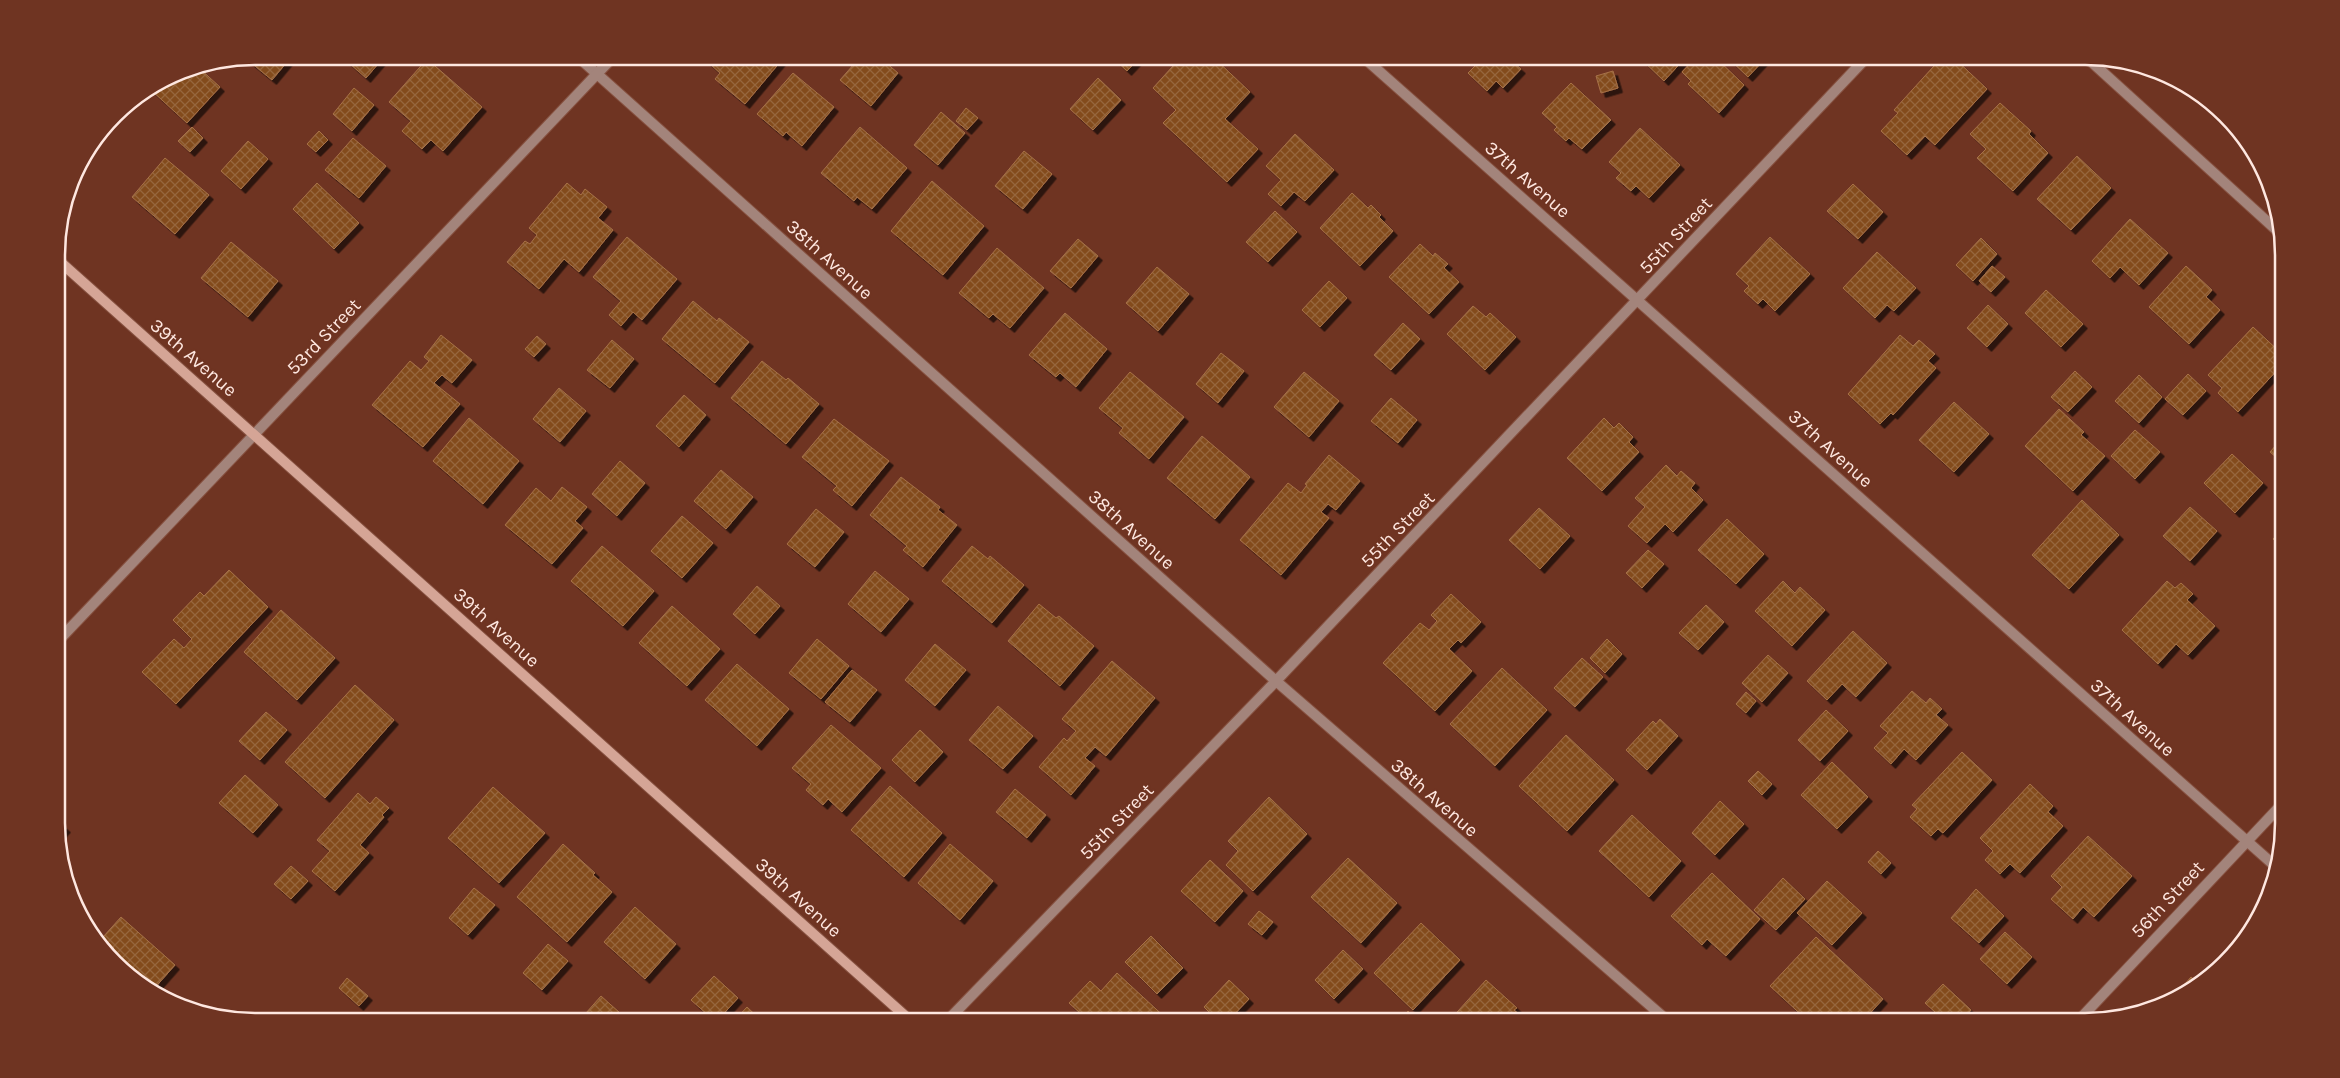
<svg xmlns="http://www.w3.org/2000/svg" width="2340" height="1078" font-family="Karla,sans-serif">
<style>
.building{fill:url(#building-cross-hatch);stroke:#a77147;filter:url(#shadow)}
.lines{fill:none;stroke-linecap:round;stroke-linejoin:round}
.service-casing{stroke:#865140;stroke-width:12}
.minor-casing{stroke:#865140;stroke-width:12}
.secondary-casing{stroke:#865140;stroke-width:12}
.service{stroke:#a3847b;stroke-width:10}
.minor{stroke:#a3847b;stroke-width:10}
.secondary{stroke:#d5a596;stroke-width:10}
.labels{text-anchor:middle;stroke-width:4;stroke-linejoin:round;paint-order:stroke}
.street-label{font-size:19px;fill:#fee7e0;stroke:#6f3422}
.rim{fill:none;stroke:#fee7e0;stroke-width:2.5}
</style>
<defs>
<pattern id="building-cross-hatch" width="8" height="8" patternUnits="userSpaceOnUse" patternTransform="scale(1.25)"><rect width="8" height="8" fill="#834c1d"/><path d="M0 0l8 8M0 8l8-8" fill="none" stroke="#96663e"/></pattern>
<filter id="shadow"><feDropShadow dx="4.5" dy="4.5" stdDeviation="0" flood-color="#0009"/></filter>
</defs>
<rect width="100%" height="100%" fill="#6f3422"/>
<g class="building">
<polygon points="255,56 292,56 272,80 250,62"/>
<polygon points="341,56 385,56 366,78"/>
<polygon points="701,56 776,56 781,61 745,104 715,79 720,73"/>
<polygon points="861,56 878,56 898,73 871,106 840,80"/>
<polygon points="1111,56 1141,56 1127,71"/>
<polygon points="1182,56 1212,56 1250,92 1225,119 1258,149 1227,182 1163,123 1176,110 1153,88"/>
<polygon points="1470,56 1520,56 1514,63 1521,69 1503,88 1496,81 1487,91 1468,73 1478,63"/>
<polygon points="1638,56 1687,56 1664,81"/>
<polygon points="1697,56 1714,56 1744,85 1719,113 1688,84 1691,81 1682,72"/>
<polygon points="1726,56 1758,56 1763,61 1748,77"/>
<polygon points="1943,56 1952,56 1987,89 1935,145 1925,136 1907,155 1881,131 1898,113 1894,110"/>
<polygon points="427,59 482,107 443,151 431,140 422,149 402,131 411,121 389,102"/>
<polygon points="198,67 220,87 187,123 150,89 179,71"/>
<polygon points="1613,71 1618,88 1601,93 1596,76"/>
<polygon points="793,73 834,107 802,146 786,132 783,136 757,114"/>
<polygon points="1098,78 1121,100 1093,130 1070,109"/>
<polygon points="1571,83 1611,120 1582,149 1569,138 1566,141 1554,130 1557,127 1542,113"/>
<polygon points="354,88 374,105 352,131 333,114"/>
<polygon points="2000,103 2031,131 2029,134 2048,153 2013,191 1977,158 1986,149 1970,134"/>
<polygon points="966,108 978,118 967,130 956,121"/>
<polygon points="941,112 965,133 938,165 914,145"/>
<polygon points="192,127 203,138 190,152 178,141"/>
<polygon points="860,127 907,168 872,209 857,197 854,201 821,173"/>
<polygon points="1640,128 1680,165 1649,198 1636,186 1631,191 1616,178 1621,173 1609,162"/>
<polygon points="319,131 328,140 316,152 307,144"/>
<polygon points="1295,134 1334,170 1305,201 1294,192 1281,206 1268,194 1281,180 1266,166"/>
<polygon points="353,138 386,166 359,198 325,170"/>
<polygon points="248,141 268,159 241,189 221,171"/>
<polygon points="1024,151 1052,174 1023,209 995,186"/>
<polygon points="2077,156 2111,188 2071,230 2037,199"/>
<polygon points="165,158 209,195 175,234 132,197"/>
<polygon points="932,181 984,226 943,275 891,231"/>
<polygon points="317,183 359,223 334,249 293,209"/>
<polygon points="567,183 581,195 585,189 607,207 598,218 613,230 579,272 564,259 539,289 507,262 525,241 530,244 537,235 529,228"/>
<polygon points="1853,184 1883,212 1858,239 1827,211"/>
<polygon points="1352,193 1368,208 1371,205 1381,215 1379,217 1393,231 1360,266 1320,228"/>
<polygon points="1275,211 1297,232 1268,262 1246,242"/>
<polygon points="2130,219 2168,253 2139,285 2120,267 2110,278 2092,261"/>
<polygon points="627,237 677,279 642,320 633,312 621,326 609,315 621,301 593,277"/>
<polygon points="1770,237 1810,274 1775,311 1763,299 1758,304 1744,291 1749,286 1736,274"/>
<polygon points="1981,238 1997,254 1973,281 1956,265"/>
<polygon points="1078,239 1098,256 1071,288 1050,271"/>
<polygon points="231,242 278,281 248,317 201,278"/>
<polygon points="1420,244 1433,256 1435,253 1448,264 1444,268 1459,282 1429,314 1389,277"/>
<polygon points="997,248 1044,288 1010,328 993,314 989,318 959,293"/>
<polygon points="1877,252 1916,288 1894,311 1887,305 1875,318 1843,288"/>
<polygon points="1992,266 2005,277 1991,292 1979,281"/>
<polygon points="2186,266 2212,290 2206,297 2220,310 2189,344 2149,307"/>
<polygon points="1157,267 1189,294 1158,331 1126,303"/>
<polygon points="1329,281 1347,298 1320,327 1302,310"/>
<polygon points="2046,290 2083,324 2061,347 2025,313"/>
<polygon points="693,301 717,321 719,318 749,342 715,383 662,339"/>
<polygon points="1988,305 2008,324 1987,347 1967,328"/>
<polygon points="1473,306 1486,317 1490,313 1516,337 1485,370 1447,334"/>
<polygon points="1065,313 1107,349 1076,387 1060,373 1056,377 1029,355"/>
<polygon points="1403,323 1420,339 1391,370 1374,355"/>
<polygon points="2253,327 2282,354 2282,365 2238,412 2218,393 2222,388 2208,375"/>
<polygon points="441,335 472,360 452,383 442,375 434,383 460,404 423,447 372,405 410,361 421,370 429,361 424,357"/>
<polygon points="1900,335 1913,346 1919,340 1935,354 1928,361 1936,368 1893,415 1891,413 1880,424 1848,394"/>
<polygon points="537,336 546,344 534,357 525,349"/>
<polygon points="612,340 634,359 610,388 587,370"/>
<polygon points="1221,353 1244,371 1218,403 1196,384"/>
<polygon points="762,361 786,380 788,378 819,404 786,444 731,398"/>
<polygon points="2075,371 2092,387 2068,412 2051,397"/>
<polygon points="1130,372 1184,417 1149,459 1119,433 1123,428 1099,408"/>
<polygon points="1304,372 1339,401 1309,437 1274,407"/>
<polygon points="2188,374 2206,391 2183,415 2165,399"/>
<polygon points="2139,375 2162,397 2139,423 2115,401"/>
<polygon points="559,388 586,411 560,442 533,419"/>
<polygon points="684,395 706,415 679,447 656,426"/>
<polygon points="1391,398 1417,420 1398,443 1371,421"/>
<polygon points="1954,402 1989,434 1954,472 1919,440"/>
<polygon points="2059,409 2084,432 2081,435 2105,456 2073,491 2025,446"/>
<polygon points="469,418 519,461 483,504 433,461"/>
<polygon points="1604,418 1614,428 1619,423 1633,437 1629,442 1639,452 1602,491 1567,458"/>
<polygon points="834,419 889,461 852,506 833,490 837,486 802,457"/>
<polygon points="2135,430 2160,452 2135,479 2111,456"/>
<polygon points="2283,431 2283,463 2270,452 2278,443 2274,440"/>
<polygon points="1202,436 1250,477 1215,519 1167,478"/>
<polygon points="2232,454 2263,483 2235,513 2204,483"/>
<polygon points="1329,455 1360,481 1336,510 1328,504 1321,512 1329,518 1281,575 1240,540 1288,483 1301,493 1307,485 1305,484"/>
<polygon points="620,461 645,483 617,516 592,494"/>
<polygon points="1666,465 1677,476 1681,471 1695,483 1691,488 1703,500 1673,532 1665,524 1647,543 1628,526 1645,507 1635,498"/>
<polygon points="721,470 753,497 726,529 694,501"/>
<polygon points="901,477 940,507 938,510 957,525 923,567 903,550 907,546 870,515"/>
<polygon points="562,487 587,507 575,521 583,528 552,564 505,525 536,488 551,501"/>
<polygon points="2082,500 2119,535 2069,589 2032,555"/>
<polygon points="2190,507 2217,531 2190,561 2163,536"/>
<polygon points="1539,508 1570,536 1540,569 1509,540"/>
<polygon points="816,509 844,532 815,567 787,544"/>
<polygon points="682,516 713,543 682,578 651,551"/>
<polygon points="1727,519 1764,554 1736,584 1698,550"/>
<polygon points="2283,528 2283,548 2273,539"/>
<polygon points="602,546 654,591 623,626 571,581"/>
<polygon points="972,546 988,559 990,556 1024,585 992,623 942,581"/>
<polygon points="1648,550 1664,564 1642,588 1626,573"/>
<polygon points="229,570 268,607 176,704 142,672 174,639 184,648 192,639 173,620 200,592 204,596"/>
<polygon points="875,571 909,599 881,632 848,604"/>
<polygon points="1783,581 1795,593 1800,587 1825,610 1792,646 1755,611"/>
<polygon points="2167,581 2175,588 2181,583 2193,594 2187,600 2215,626 2188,655 2176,644 2158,664 2122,630"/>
<polygon points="757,586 780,606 755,634 733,614"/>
<polygon points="1451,594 1481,622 1461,643 1458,640 1449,649 1472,671 1435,711 1383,663 1420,623 1429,630 1437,621 1431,615"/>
<polygon points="1039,604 1056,618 1059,616 1094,646 1060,686 1008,641"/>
<polygon points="1706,605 1724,622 1698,650 1679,633"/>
<polygon points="672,606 720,649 687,686 639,643"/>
<polygon points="281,610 335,658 297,700 244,652"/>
<polygon points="1853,631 1887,663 1856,697 1842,684 1827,700 1807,681"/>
<polygon points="817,639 849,666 821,699 789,673"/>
<polygon points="1607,639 1622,654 1605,673 1590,658"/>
<polygon points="935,644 966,670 935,706 905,680"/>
<polygon points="1768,655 1788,673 1762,702 1742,683"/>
<polygon points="1582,658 1603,677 1575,707 1554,688"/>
<polygon points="1112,661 1155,698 1106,756 1095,747 1085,758 1095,766 1071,795 1039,767 1064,738 1067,741 1076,731 1062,719"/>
<polygon points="737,664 789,709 757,746 705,700"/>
<polygon points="1502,668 1547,710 1495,766 1450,724"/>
<polygon points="852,670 877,690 850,722 825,702"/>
<polygon points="355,685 394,720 325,798 285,762"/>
<polygon points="1912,691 1926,703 1930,698 1942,709 1936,715 1948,725 1916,760 1904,749 1891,764 1874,748 1888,733 1880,726"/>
<polygon points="1746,692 1756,701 1746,713 1736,704"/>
<polygon points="998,706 1033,736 1003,769 969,740"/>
<polygon points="1826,710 1848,731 1820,761 1798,740"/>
<polygon points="266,712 287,730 260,760 239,741"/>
<polygon points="1660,719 1678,736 1647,770 1626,750 1653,721 1656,724"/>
<polygon points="831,725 881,768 842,812 828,799 823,805 806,790 811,784 792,768"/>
<polygon points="920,730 943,752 915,782 892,760"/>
<polygon points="1566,735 1614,780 1567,831 1519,786"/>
<polygon points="1962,752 1992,780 1943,833 1938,829 1931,836 1910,817 1917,809 1912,805"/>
<polygon points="1832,762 1868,797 1837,829 1801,795"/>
<polygon points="1758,771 1772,784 1762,795 1748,781"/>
<polygon points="245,775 278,805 253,833 219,803"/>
<polygon points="2030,784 2053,806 2048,812 2063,826 2020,873 2010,864 2000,874 1985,860 1993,851 1980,838"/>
<polygon points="890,786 942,833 904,877 851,830"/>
<polygon points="493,787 545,833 499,883 448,838"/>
<polygon points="1015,789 1046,815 1027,838 996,812"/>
<polygon points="358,793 370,804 376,797 389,808 382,815 384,817 360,845 369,853 335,891 312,871 330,851 317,840"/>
<polygon points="1269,797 1307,834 1253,891 1226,865 1238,851 1228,841"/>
<polygon points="1720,801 1744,824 1715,855 1692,833"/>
<polygon points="1632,815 1681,861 1649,897 1599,851"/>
<polygon points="58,821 66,828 58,837"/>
<polygon points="2088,836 2132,876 2094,917 2083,907 2073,919 2051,899 2062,887 2051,876"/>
<polygon points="563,844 595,873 593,875 612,892 567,942 517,897"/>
<polygon points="950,844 993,881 960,920 918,883"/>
<polygon points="1878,851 1891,863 1881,874 1868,862"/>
<polygon points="1348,858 1397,903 1361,943 1311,897"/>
<polygon points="1210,860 1243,891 1215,922 1181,891"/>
<polygon points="291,866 308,881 291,899 274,884"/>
<polygon points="1712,873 1760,919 1726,956 1707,939 1702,945 1671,916"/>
<polygon points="1783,878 1805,899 1776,930 1754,910"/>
<polygon points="1827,881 1862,913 1832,945 1797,913"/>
<polygon points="474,888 495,905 468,935 449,918"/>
<polygon points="1976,889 2004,916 1979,943 1951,918"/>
<polygon points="635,907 676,944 645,979 604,942"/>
<polygon points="79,910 94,925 89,930 78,911"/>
<polygon points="1259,911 1273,922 1262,935 1248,924"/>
<polygon points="121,917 175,965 152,991 134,981 108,955 114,948 103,937"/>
<polygon points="1421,923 1460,960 1413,1010 1374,973"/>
<polygon points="2005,932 2032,957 2007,984 1980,959"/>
<polygon points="1151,936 1183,968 1157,994 1125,962"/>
<polygon points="1816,937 1883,999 1863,1021 1808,1021 1770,986"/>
<polygon points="548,944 568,961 542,990 523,973"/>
<polygon points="1343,950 1363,969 1334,999 1315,980"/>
<polygon points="1117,973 1169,1021 1072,1022 1080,1013 1069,1003 1090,981 1101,991"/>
<polygon points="714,976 738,998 716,1022 691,1000"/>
<polygon points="2191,977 2200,985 2170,1001"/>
<polygon points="347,978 368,996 359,1006 339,988"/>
<polygon points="1229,980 1249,999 1227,1022 1219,1022 1204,1007"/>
<polygon points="1486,980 1517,1008 1514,1010 1527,1021 1449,1021"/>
<polygon points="1943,984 1971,1010 1961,1021 1945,1021 1925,1003"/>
<polygon points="601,996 629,1021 628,1022 578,1022"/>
<polygon points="194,1003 203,1011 189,1009"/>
<polygon points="747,1007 763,1022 733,1022"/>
<polygon points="1408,1011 1418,1021 1382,1021 1390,1013 1399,1021"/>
</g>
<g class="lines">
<g class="service-casing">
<polyline id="service" points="57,278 65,267"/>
</g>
<g class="minor-casing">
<g id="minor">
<polyline points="577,56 1276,681 1668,1021"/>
<polyline points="1362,56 2275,866"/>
<polyline points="2085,56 2282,235"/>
<polyline points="58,641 614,56"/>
<polyline points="2078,1021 2284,802"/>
<polyline points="946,1022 1276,681 1868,56"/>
</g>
</g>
<g class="secondary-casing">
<polyline id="secondary" points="57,259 912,1022"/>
</g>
<use href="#service" class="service"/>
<use href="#minor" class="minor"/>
<use href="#secondary" class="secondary"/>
</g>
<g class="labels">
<g class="street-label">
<text transform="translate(1528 179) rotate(41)" y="7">37th Avenue</text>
<text transform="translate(1675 235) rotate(-47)" y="7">55th Street</text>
<text transform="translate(830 259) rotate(42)" y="7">38th Avenue</text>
<text transform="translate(323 336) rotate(-46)" y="7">53rd Street</text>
<text transform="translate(194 357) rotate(41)" y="7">39th Avenue</text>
<text transform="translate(1831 448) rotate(42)" y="7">37th Avenue</text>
<text transform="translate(1132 529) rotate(42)" y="7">38th Avenue</text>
<text transform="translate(1397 529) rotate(-46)" y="7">55th Street</text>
<text transform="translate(497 627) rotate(42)" y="7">39th Avenue</text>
<text transform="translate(2133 717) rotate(42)" y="7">37th Avenue</text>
<text transform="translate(1435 797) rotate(41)" y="7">38th Avenue</text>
<text transform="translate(1116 821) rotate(-46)" y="7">55th Street</text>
<text transform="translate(799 897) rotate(42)" y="7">39th Avenue</text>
<text transform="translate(2167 899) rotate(-47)" y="7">56th Street</text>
</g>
</g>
<path d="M0 0H2340V1078H0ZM255 65H2085A190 190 0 0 1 2275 255V823A190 190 0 0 1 2085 1013H255A190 190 0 0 1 65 823V255A190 190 0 0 1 255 65Z" fill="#6f3422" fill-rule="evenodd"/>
<path class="rim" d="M255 65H2085A190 190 0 0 1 2275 255V823A190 190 0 0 1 2085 1013H255A190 190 0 0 1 65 823V255A190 190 0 0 1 255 65Z"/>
</svg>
